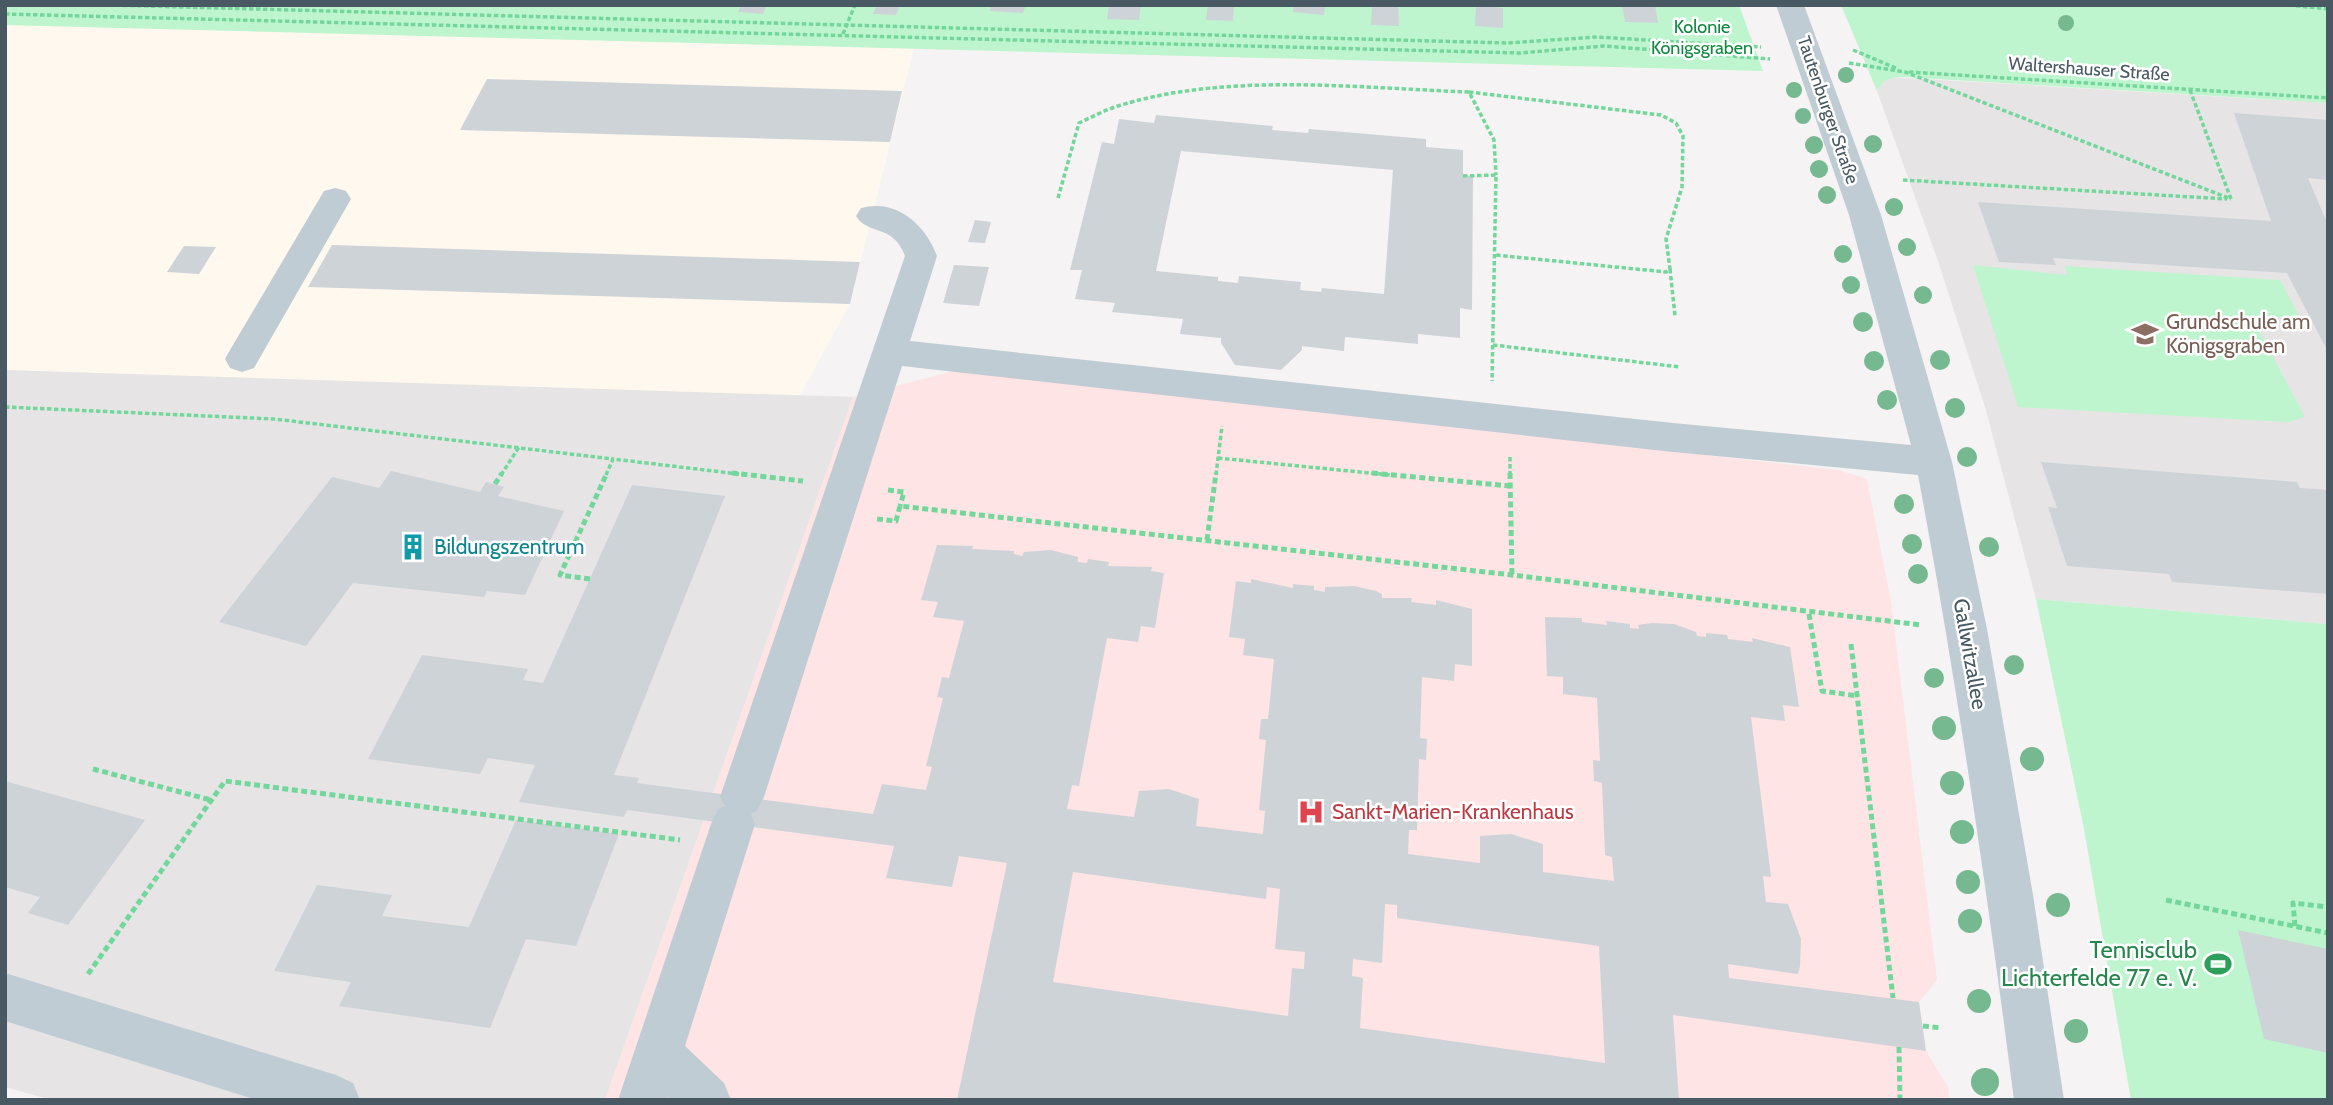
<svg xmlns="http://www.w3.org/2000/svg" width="2333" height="1105" font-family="Cabin,sans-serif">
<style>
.commercial{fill:#fef8ee}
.education{fill:#e6e4e5}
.medical{fill:#fee4e4}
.green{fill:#bff5ce}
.building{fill:#ced3d8;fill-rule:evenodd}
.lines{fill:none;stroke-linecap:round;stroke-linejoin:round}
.path-far1{stroke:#73d79c;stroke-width:3.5;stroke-dasharray:4.5 2.5;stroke-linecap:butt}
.path{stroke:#73d79c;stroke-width:5;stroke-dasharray:6 3.5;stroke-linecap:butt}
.minor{fill:#c0ccd3;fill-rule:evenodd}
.tree{fill:#76b890}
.labels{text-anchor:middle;stroke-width:5;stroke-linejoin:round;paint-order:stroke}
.far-park-label{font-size:18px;fill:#0e883f;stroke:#fff}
.far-street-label{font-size:18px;fill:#485963;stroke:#fff}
.education-label{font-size:21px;fill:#785e54;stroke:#fff;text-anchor:start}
.culture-label{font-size:21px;fill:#0d838f;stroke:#fff;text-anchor:start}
.street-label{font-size:21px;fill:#485963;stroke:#fff}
.health-label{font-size:21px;fill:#be3a42;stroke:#fff;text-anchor:start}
.near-leisure-label{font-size:24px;fill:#27864d;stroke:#fff;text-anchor:end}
</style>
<rect width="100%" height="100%" fill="#f5f3f3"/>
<polygon class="commercial" points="5,25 914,48 850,304 799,397 5,370"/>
<g class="education">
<polygon points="1890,77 2328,103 2328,624 2036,599 1985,407 1938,261 1877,91 1882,83"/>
<polygon points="5,370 853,397 605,1100 52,1100 5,1087"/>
</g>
<polygon class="medical" points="954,371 1838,470 1867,479 1891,602 1937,980 1919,1002 1926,1051 1948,1087 1949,1100 605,1100 853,397"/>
<g class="green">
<polygon points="5,5 1739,5 1763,71 5,25"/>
<path d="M1841 5H2328V103L1905 77C1891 77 1884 78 1877 91Z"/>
<polygon points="1973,265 2067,275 2065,266 2280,280 2300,318 2251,316 2305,417 2288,422 2018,407"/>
<polygon points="2036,599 2328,624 2328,1100 2131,1100 2084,829"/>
</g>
<g class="building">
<polygon points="741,5 767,5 763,14 738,12"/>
<polygon points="877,5 900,5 896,15 873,14"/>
<polygon points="991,5 1026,5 1023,13 990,11"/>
<polygon points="1109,5 1141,5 1139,20 1107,19"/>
<polygon points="1208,5 1234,5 1233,21 1206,20"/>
<polygon points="1294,5 1325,5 1324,15 1293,12"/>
<polygon points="1372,5 1398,5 1399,26 1371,25"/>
<polygon points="1476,5 1503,8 1503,28 1475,26"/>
<polygon points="1622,5 1655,5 1658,23 1625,22"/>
<polygon points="487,79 902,91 890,142 460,130"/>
<polygon points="2234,113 2328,120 2328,180 2308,178 2328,225 2328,352 2287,273 2053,258 2056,265 1999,262 1978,202 2271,221"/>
<path d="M1156 115 1273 126 1272 130 1308 133 1309 129 1426 139V147L1463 150V176H1473L1472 310 1460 308V338L1418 334V344L1345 337 1344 351 1302 346V350L1281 370 1235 365 1221 343V338L1180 334 1183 319 1112 312 1115 303 1075 299 1082 270H1070L1102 142 1114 144 1119 119 1154 123ZM1181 151 1393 170 1384 294 1322 288 1321 292 1300 290 1301 282 1239 276 1238 283 1218 281V277L1156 271Z"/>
<polygon points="975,220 991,222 985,243 968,242"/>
<polygon points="332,245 860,262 850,304 308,287"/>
<polygon points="184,246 216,247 199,274 167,272"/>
<polygon points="954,265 989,267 979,306 943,303"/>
<polygon points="2041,462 2297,482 2300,488 2328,490 2328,594 2172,582 2169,574 2067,566 2048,507 2057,508"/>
<polygon points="391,471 480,492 486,482 504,487 498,496 564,511 525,595 487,591 484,597 353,583 306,646 219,622 332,477 379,488"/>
<path d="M632 485 725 496 614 775 639 778 637 783 873 814 882 784 926 790 932 767 926 766 943 698 937 697 942 677 949 678 964 621 933 617 938 602 921 600 937 545 973 546 972 549 1014 551V554L1022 556 1024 552 1051 550 1078 557V562L1087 563 1088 559 1109 562 1108 566 1152 567 1151 571 1164 573 1155 628 1141 626 1138 642 1107 638 1079 786 1072 785 1067 809 1134 817 1139 791 1169 789 1199 799 1196 826 1263 834 1265 811 1259 810 1266 740 1259 739 1261 719H1268L1274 659 1243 655 1245 639 1229 637 1236 581 1251 583V579L1293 588V584L1314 586V590L1325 592V587L1354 586 1376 591 1382 594V598H1412L1411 602 1436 605V600L1472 609V666L1455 664 1454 681 1422 677 1420 738 1427 739 1426 760 1419 759 1417 830H1409L1408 854 1480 863V836L1511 834 1543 844V872L1614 881 1612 857 1605 855 1602 783 1594 781 1593 760 1600 761 1597 698 1563 694V677L1547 676 1545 617 1582 618V622L1607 625 1606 621 1630 624V628L1639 629 1638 625 1652 623 1674 624 1696 632 1697 636 1706 637V633L1727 635 1728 639 1753 642 1752 638 1790 647 1799 707 1783 705 1785 721 1751 717 1771 877 1763 876 1766 902 1788 904 1801 939 1800 966 1798 974 1728 964 1729 978 1919 1002 1926 1051 1673 1015 1679 1100H957L1007 863 959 856 952 887 886 878 894 846 627 810 624 817 519 802 535 765 488 758 480 774 368 759 422 655 528 669 523 680 543 683ZM1073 872 1266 899 1267 887 1280 889 1275 949 1305 952 1304 969 1292 968 1288 1016 1053 982ZM1385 904 1397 905V918L1599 946 1605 1063 1360 1028 1363 978 1352 976 1353 959 1382 963Z"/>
<polygon points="5,781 145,820 68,925 28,913 40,897 5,887"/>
<polygon points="516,820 619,834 576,946 526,939 490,1028 339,1006 351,982 274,971 317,885 392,895 382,916 469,927"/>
<polygon points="2238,930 2328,949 2328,1053 2264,1039"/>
</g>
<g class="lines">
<g class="path-far1">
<polyline points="109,5 1507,43 1597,37 1761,47"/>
<polyline points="2289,5 2328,9"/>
<polyline points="5,14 1520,53 1604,46 1770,59"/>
<polyline points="843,34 855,5"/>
<polyline points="1853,50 1898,69"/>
<polyline points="1849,63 1905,72 2231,199"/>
<polyline points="1909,72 2328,98"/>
<polyline points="2190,90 2231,199"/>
<polyline points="1469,92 1661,115 1676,123 1683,136 1682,187 1666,239 1670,269 1666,272 1495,255"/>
<polyline points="1463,176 1496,175 1492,381"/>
<polyline points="1903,180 2227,199"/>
<path d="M1058 198 1079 123C1092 117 1105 110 1118 106 1226 72 1357 88 1469 92L1494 140 1496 175"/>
<polyline points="1670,269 1675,316"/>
<polyline points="1493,345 1680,367"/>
<polyline points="5,407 274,419 613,459"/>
<polyline points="1510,457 1510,475"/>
<polyline points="1218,458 1390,475"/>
<polyline points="501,475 519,447"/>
<polyline points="606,475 613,459 747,475"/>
<polyline points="1216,475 1222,426"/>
</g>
<g class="path">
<polyline points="732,473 803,481"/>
<polyline points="1372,473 1510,486"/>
<polyline points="1510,473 1512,575"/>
<polyline points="495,484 502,473"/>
<polyline points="888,490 904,492 900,506"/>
<polyline points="877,519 896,521 900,506 1512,575 1921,625"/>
<polyline points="1207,540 1216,473"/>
<polyline points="590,579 560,575 607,473"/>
<polyline points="1809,614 1822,691 1858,696"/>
<polyline points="1851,644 1893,998"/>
<polyline points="93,769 211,800"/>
<polyline points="2166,900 2328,933"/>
<polyline points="2295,926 2293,903 2328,907"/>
<polyline points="88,974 225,781 680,840"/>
<polyline points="1923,1026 1942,1028"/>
<polyline points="1899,1047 1900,1100"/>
</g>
<g class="minor">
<path d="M1776 5H1804L1881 215 1952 462 1987 629 2033 895 2064 1100H2014C1987 891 1957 683 1918 475L1673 452 902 366 764 797 757 811 751 814 755 824 685 1046 724 1083 731 1100H671L668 1097V1100H618L711 824 718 809 725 806 720 797 905 256C893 223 868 236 856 216L861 208C896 198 926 225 937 256L910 341 1673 423 1911 445 1849 215Z"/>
<polygon points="335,188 346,191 351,199 254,368 242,372 230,368 225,359 230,350 324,191"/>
<polygon points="5,973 336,1075 353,1083 360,1100 257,1100 5,1021"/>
</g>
</g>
<g class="tree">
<circle cx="2066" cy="23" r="8"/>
<circle cx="1846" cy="75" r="8"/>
<circle cx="1794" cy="90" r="8"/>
<circle cx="1803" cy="116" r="8"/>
<circle cx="1873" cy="144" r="9"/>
<circle cx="1814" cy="145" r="9"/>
<circle cx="1819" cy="169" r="9"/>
<circle cx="1827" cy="195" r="9"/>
<circle cx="1894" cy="207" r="9"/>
<circle cx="1907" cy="247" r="9"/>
<circle cx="1843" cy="254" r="9"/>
<circle cx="1851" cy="285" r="9"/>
<circle cx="1923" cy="295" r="9"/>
<circle cx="1863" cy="322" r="10"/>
<circle cx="1940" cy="360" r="10"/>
<circle cx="1874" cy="361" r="10"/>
<circle cx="1887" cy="400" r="10"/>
<circle cx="1955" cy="408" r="10"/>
<circle cx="1967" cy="457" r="10"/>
<circle cx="1904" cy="504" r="10"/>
<circle cx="1912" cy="544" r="10"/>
<circle cx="1989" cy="547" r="10"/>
<circle cx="1918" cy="574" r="10"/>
<circle cx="2014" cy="665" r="10"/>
<circle cx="1934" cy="678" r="10"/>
<circle cx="1944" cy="728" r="12"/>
<circle cx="2032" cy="759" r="12"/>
<circle cx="1952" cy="783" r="12"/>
<circle cx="1962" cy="832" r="12"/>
<circle cx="1968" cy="882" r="12"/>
<circle cx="2058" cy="905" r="12"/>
<circle cx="1970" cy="921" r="12"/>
<circle cx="1979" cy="1001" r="12"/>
<circle cx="2076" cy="1031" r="12"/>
<circle cx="1985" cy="1082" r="14"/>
</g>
<defs>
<g id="school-bare" transform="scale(2.1)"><path d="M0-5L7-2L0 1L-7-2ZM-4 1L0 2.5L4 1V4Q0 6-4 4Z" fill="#8d6e63" stroke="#fff" stroke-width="2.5" paint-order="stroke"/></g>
<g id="building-bare" transform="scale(2.1)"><path d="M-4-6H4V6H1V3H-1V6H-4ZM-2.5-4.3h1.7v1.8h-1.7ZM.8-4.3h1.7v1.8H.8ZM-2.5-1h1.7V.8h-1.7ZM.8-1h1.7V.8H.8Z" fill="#0f9aa8" stroke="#fff" stroke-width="2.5" paint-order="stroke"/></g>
<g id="hospital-bare" transform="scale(2.1)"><path d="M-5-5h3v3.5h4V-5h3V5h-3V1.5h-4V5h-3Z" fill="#e0444e" stroke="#fff" stroke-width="2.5" paint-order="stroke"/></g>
<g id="stadium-bare" transform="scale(2.1)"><path d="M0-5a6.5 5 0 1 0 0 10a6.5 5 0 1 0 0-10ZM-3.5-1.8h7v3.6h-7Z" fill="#2e9e5b" stroke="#fff" stroke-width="2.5" paint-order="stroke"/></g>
</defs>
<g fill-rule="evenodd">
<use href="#school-bare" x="2145" y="334"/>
<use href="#building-bare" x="413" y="547"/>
<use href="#hospital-bare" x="1311" y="812"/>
<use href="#stadium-bare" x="2218" y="964"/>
</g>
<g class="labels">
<g class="far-park-label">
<text x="1702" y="33">Kolonie<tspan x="1702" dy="21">Königsgraben</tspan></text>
</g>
<g class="far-street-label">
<text transform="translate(2089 69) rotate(4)" y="6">Waltershauser Straße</text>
<text transform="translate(1828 110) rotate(71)" y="6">Tautenburger Straße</text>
</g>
<g class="education-label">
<text x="2166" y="329">Grundschule am<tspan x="2166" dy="24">Königsgraben</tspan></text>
</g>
<g class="culture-label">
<text x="434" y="554">Bildungszentrum</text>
</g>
<g class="street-label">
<text transform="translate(1970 654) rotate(80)" y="7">Gallwitzallee</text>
</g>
<g class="health-label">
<text x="1332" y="819">Sankt-Marien-Krankenhaus</text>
</g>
<g class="near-leisure-label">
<text x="2197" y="958">Tennisclub<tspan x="2197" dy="28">Lichterfelde 77 e. V.</tspan></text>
</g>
</g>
<rect width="2333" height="1105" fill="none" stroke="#485963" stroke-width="14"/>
</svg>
